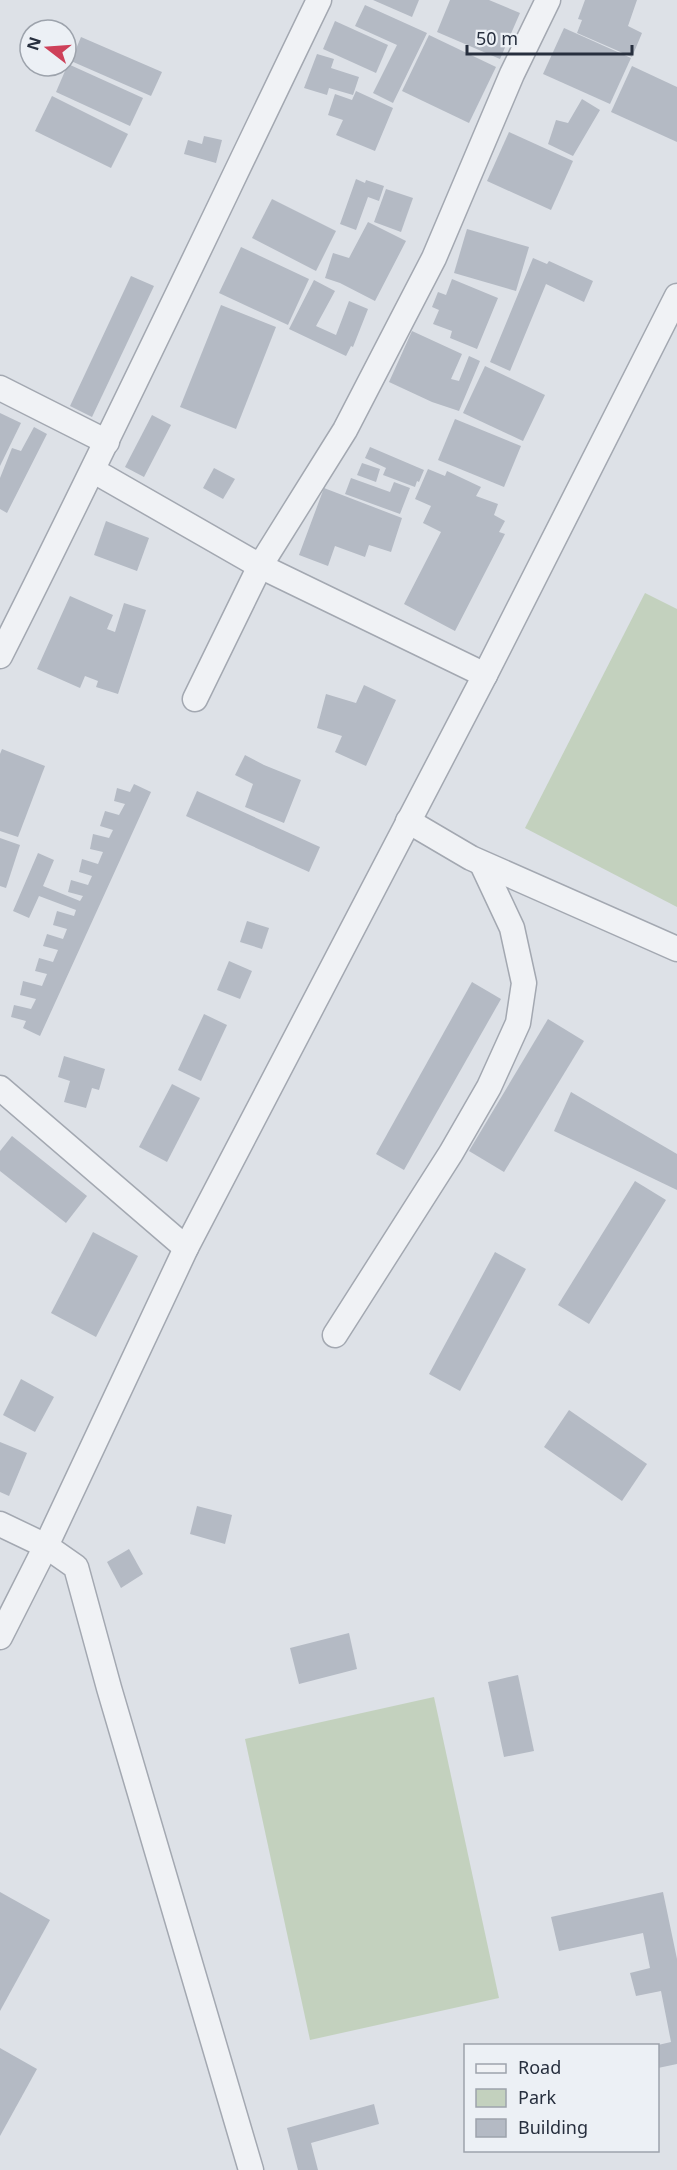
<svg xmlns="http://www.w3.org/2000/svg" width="677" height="2170" font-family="'Noto Sans',sans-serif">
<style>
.green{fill:#c3d1be}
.building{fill:#b4bac4}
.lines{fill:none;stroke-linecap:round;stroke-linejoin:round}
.minor-casing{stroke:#a3a8b1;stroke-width:27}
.minor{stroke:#f0f2f5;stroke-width:24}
</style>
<rect width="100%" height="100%" fill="#dde1e7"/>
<g class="green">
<polygon points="645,593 677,609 677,907 525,828"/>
<polygon points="434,1697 499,1998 310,2040 245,1739"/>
</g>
<g class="building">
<polygon points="373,0 419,0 412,17"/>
<polygon points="450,0 489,0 520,13 500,59 437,32"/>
<polygon points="585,0 637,0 628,26 642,33 632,57 577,33 582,20 578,19"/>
<polygon points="365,5 427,33 393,103 373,93 397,45 355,26"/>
<polygon points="335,21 388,45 376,73 323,49"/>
<polygon points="564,28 631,58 610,104 543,74"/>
<polygon points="429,35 496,67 469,123 402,91"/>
<polygon points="81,37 162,72 151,96 71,61"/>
<polygon points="317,54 334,59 331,68 359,77 353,95 329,88 327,95 304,88"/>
<polygon points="68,64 143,98 130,126 56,92"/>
<polygon points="632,66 677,87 677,142 611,112"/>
<polygon points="356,91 393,108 375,151 336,135 343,120 328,115 335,94 352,100"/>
<polygon points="52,96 128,134 111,168 35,131"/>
<polygon points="582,99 600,110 573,156 548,144 556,120 568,123"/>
<polygon points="509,132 573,161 551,210 487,181"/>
<polygon points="204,136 222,140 216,163 184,154 188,140 202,144"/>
<polygon points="356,179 365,183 366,180 384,186 379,201 368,197 356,230 340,224"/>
<polygon points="386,189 413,198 401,232 374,222"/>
<polygon points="272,199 336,231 316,271 252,238"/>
<polygon points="368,222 406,241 375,301 340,283 325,278 333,253 349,258"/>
<polygon points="467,229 529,247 516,291 454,273"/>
<polygon points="241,247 309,279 288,325 219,293"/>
<polygon points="533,258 547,264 549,261 593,281 584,302 546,284 510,371 490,362"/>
<polygon points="131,276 154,286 92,417 70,406"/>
<polygon points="452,279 498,298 477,349 450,338 452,331 433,324 439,310 432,307 438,292 446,295"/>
<polygon points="314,280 335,291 316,326 336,335 349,301 368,309 353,347 351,346 346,356 289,329"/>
<polygon points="221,305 276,327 236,429 180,407"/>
<polygon points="412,331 462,354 451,379 459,381 469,356 480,361 459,411 432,402 389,382"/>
<polygon points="485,366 545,395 523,441 463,413"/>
<polygon points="0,413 21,423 0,466"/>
<polygon points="152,415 171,425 144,477 125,467"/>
<polygon points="455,419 521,446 504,487 438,460"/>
<polygon points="34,427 47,434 7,513 0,509 0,478 12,448 21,451"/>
<polygon points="370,447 424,470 419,482 417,481 415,487 383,475 386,468 365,458"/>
<polygon points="362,463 380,469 376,482 357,475"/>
<polygon points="214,468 235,479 223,499 203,488"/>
<polygon points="428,469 445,476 447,471 481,487 476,496 498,504 494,515 505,521 499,532 505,534 455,631 404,604 441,532 423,523 431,506 415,499"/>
<polygon points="351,478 390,492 394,482 410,488 400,514 345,494"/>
<polygon points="324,488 402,518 391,552 369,545 365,557 335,546 328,566 299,555"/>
<polygon points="106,521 149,538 137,571 94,555"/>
<polygon points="70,596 113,615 107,629 115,632 124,603 146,610 118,694 96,687 98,681 85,676 80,688 37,669"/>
<polygon points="364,685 396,700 366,766 335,752 342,736 317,728 326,694 356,703"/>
<polygon points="2,749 45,766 18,837 0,831 0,754"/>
<polygon points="245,755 264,765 301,780 284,823 245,807 253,784 235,775"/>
<polygon points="134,784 151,792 40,1036 23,1028 26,1021 11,1017 14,1005 31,1009 36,999 20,995 23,981 42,986 47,974 35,971 39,958 53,962 58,950 43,946 47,934 63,939 67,929 53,925 57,911 74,916 76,910 39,896 29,918 13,911 38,853 54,860 43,886 80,901 83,896 68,892 71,880 88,885 92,876 79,872 82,859 98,864 103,852 90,849 93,834 109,838 113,830 100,826 105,811 119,815 125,804 114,801 117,788 130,792"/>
<polygon points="197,791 320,847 309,872 186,816"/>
<polygon points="0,838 20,845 6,888 0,886"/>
<polygon points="247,921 269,928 262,949 240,942"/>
<polygon points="229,961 252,971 240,999 217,990"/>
<polygon points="472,982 501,999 404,1170 376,1154"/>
<polygon points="204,1014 227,1025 201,1081 178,1070"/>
<polygon points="548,1019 584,1041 504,1172 469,1151"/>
<polygon points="64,1056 105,1069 99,1090 92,1088 86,1108 64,1102 70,1081 58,1077"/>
<polygon points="172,1084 200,1098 167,1162 139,1147"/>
<polygon points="571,1092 677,1154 677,1190 554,1131"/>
<polygon points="12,1136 87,1196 66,1223 0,1171 0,1151"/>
<polygon points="635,1181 666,1200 589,1324 558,1305"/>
<polygon points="93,1232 138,1256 96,1337 51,1313"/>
<polygon points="495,1252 526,1269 460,1391 429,1374"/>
<polygon points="21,1379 54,1397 35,1432 3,1415"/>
<polygon points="569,1410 647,1464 622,1501 544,1447"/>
<polygon points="0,1442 27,1453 9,1496 0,1492"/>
<polygon points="197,1506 232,1515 225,1544 190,1534"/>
<polygon points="129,1549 143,1574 121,1588 107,1562"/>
<polygon points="349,1633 357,1669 299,1684 290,1648"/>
<polygon points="518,1675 534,1751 504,1757 488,1682"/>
<polygon points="0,1892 50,1920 0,2011"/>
<polygon points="663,1892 677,1959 677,2064 658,2068 658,2045 671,2042 661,1991 636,1996 630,1973 650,1968 643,1933 559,1951 551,1917"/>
<polygon points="0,2048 37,2069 0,2136"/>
<polygon points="374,2104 379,2124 311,2143 318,2170 298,2170 287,2128"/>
</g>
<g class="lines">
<g class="minor-casing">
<g id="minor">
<polyline points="0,388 107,442"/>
<polyline points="94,471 260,566 485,675"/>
<path d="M0 656C110 439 213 219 319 0"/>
<polyline points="195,699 260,566 345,430 434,258 512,74 548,0"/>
<polyline points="408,821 471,858 677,949"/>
<polyline points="0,1088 186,1248"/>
<polyline points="335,1335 451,1153 489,1087 518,1023 524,983 512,928 482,864"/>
<polyline points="0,1524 46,1546 76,1567 109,1688 251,2170"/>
<polyline points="0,1637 46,1546 186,1248 485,675 677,296"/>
</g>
</g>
<use href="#minor" class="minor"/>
</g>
<rect x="464" y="2044" width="195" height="108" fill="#ecf0f5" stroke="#9da3ac" stroke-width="1.5"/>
<rect x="476" y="2064" width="30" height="9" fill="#f0f2f5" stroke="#9da3ac" stroke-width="1.5"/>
<text x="518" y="2074" font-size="18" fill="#272f3e">Road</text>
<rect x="476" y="2089" width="30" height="18" fill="#c3d1be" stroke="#9da3ac" stroke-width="1.5"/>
<text x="518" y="2104" font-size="18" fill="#272f3e">Park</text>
<rect x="476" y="2119" width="30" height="18" fill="#b4bac4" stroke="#9da3ac" stroke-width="1.5"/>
<text x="518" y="2134" font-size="18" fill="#272f3e">Building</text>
<g transform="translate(48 48) rotate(287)"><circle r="28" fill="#ecf0f5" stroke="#9da3ac" stroke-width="1.5"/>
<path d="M0-4.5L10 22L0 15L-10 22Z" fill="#ce4059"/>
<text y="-9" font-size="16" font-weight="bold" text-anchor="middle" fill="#272f3e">N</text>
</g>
<path d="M467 45v9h165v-9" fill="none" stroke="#272f3e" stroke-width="3"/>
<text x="476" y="45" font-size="18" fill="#272f3e" stroke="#ecf0f5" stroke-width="4.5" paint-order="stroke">50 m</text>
</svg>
